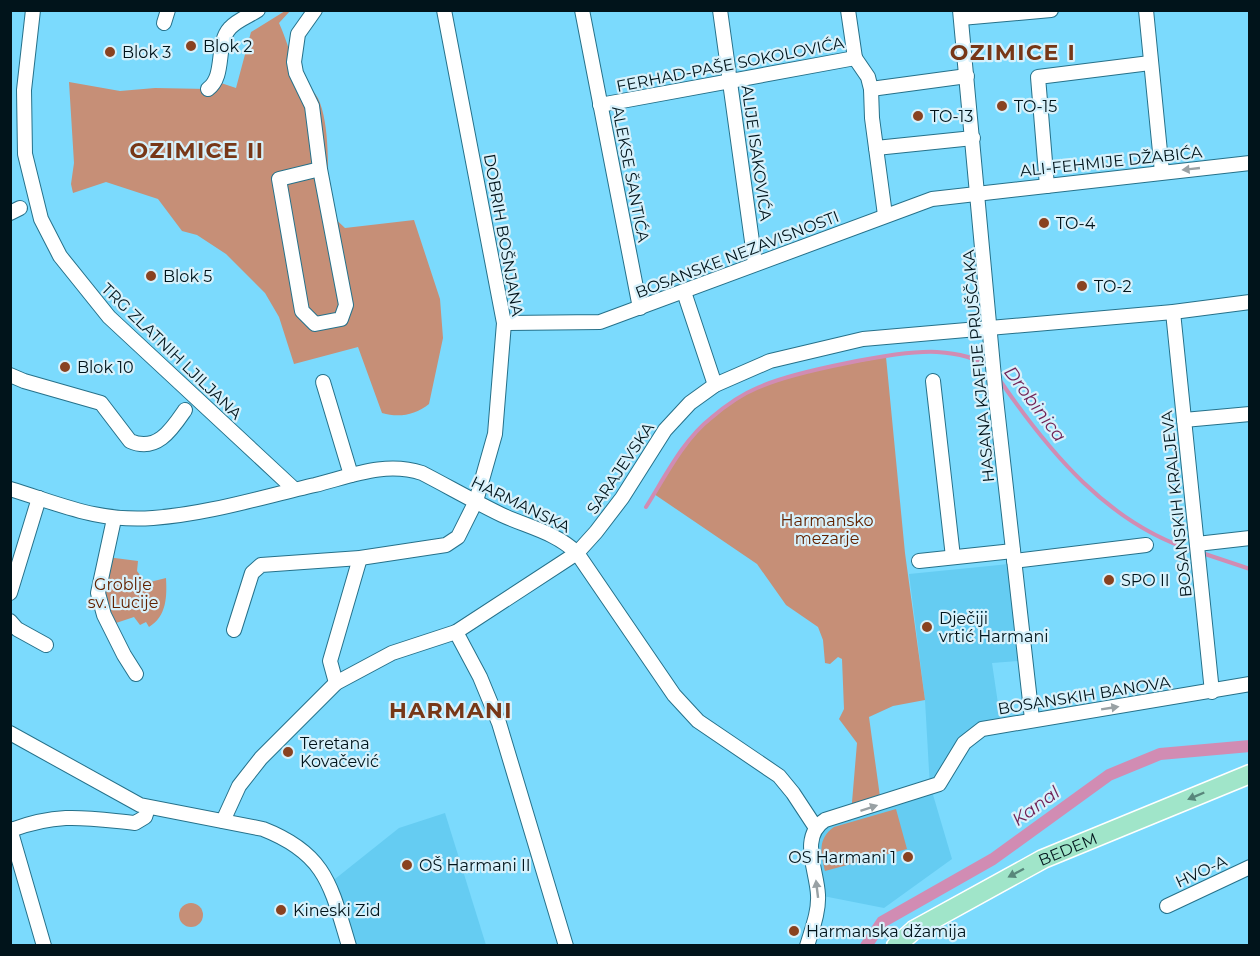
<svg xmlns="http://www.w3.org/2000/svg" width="1260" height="956" font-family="Montserrat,sans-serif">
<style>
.built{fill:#65ccf2}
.green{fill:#c68f77}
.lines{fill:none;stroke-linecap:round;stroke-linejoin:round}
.stream{stroke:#d18cb3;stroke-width:4}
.canal{stroke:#d18cb3;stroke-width:12}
.minor-casing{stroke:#26718a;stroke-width:16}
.major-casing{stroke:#fff;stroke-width:21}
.minor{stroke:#fff;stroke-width:14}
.major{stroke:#a0e5c9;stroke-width:18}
.oneway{fill:#99a1a4}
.oneway2{fill:#58877b}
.poi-dot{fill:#894220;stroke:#d7f1fb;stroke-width:2}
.labels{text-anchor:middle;stroke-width:4.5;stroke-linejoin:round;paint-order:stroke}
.poi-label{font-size:16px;fill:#01141b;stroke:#d7f1fb;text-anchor:start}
.street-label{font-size:16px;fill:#01141b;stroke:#d7f1fb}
.park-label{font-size:16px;fill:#622200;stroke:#d7f1fb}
.water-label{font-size:18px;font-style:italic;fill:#701f54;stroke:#d7f1fb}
.district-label{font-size:22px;font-weight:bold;letter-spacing:1.5px;fill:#773717;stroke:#d7f1fb}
</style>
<rect width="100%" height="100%" fill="#7bdafd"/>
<g class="built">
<polygon points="1009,564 1019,661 992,663 1001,724 982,729 931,788 952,859 884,908 818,895 816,828 930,788 925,700 909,574"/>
<polygon points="445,813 486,945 349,945 330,883 399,828"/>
</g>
<g class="green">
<path d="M285 11H290L279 23C286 38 290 54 296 69 301 82 316 90 320 103 331 133 327 181 329 213L345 228 414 220 440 299 443 338 429 404C415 415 399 418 382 413L358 347 294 364 279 317 265 293 226 254 197 235 182 231 158 199 106 182 73 193 71 184 74 163 69 82 120 91 155 88 208 89 215 81 236 88 251 32Z"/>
<path d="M886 357 905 553 925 700 893 706 869 717 881 804 851 814 857 743 839 719 844 709 842 659 838 657 830 664 825 663 823 640 818 627 786 605 757 564 654 494C670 469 687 439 709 419 757 376 825 369 886 357Z"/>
<path d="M107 557 138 561 137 571 146 583 166 578C167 596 167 616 149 627L146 622 140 625 134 617 110 625 101 577Z"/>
<path d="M896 809 907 849 825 871C821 853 817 839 834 827Z"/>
<circle cx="191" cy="915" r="12"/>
</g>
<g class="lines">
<g class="stream">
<path d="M999 379C1048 451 1109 525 1195 551"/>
<path d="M646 507C665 477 683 440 711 418 725 406 740 395 757 388 792 372 899 350 937 352 954 353 975 357 989 367"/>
<polyline points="1202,553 1250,569"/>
</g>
<polyline class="canal" points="866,946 882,922 993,859 1109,775 1160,754 1250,746"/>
<g class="minor-casing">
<g id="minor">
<polyline points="33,10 24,90 25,154 41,219 60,256 109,317 294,489"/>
<polyline points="315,10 298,34 294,62 296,73 312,106 320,169 346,305 341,319 315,324 302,311 279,179 320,169"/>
<polyline points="582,10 640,308"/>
<polyline points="720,10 755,263"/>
<polyline points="960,10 996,399 1032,719"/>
<polyline points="1146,10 1162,172"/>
<polyline points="961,18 1051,10"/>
<polyline points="164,23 168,10"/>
<polyline points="855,58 868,77 871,89 872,118 885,215"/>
<path d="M208 89C226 76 215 44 230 28 237 20 249 16 258 10"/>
<polyline points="871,89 967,76"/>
<polyline points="600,105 855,58 848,10"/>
<polyline points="876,148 973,138"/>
<polyline points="1047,186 1038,77 1150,63"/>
<polyline points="10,213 20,208"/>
<polyline points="684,292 715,385"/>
<polyline points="1173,312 1212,692"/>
<polyline points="504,323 600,322 932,199 1250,163"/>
<path d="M10 375 24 381 101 403 130 441C157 453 172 429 185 410"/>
<polyline points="933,381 953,557"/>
<polyline points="323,382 351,475"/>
<polyline points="1184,420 1250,414"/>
<path d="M10 489C63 505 97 522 153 518 208 514 262 497 315 485 351 476 385 461 422 473 449 487 475 502 502 515 528 527 555 532 577 553L674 695 698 721 779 776 793 793 816 828"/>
<polyline points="114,519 98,593 104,615 124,655 136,674"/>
<polyline points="1197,544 1250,538"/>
<polyline points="919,561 1013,551"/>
<polyline points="1014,561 1146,545"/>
<polyline points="10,593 39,498"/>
<polyline points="10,621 17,629 46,645"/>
<polyline points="234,630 252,573 261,565 360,558 446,545 458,537 476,501 495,434 504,323 444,10"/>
<polyline points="456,632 480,677 499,723 566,946"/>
<polyline points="336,683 330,661 360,558"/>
<path d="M10 733 140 805 263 829C327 854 331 887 349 946"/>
<polyline points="223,821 239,786 261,758 336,683 392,653 456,632 577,553 596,532 622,498 665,430 690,403 715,385 770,361 863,339 1173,312 1250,302"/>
<polyline points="10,829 44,946"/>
<path d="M11 830C60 812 85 818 135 823L145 817 148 808"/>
<polyline points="1167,906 1250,867"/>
<path d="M807 946C812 929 819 912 818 895 817 870 799 837 825 820L939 784 964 743 982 729 1250 684"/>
</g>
</g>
<g class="major-casing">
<g id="major">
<path id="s1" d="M896 946 914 930 1043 859 1250 774"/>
</g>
</g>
<use href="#minor" class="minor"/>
<use href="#major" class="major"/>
</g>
<defs><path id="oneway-solid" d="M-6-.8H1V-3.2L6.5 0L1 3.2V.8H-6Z" transform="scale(1.5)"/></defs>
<g class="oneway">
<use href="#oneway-solid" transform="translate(1191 169) rotate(174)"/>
<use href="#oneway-solid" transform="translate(1110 708) rotate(-9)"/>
<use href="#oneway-solid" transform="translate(869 808) rotate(-18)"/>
<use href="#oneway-solid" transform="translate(817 889) rotate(-97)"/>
</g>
<g class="oneway2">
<use href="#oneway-solid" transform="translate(1196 796) rotate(157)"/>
<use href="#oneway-solid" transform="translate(1016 873) rotate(152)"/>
</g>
<g class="poi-dot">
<circle cx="191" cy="46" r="6"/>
<circle cx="110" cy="52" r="6"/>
<circle cx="1002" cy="106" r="6"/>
<circle cx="918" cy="116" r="6"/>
<circle cx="1044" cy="223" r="6"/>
<circle cx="151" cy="276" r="6"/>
<circle cx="1082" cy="286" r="6"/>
<circle cx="65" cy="367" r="6"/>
<circle cx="1109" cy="580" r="6"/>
<circle cx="927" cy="627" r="6"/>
<circle cx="288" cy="752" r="6"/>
<circle cx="908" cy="857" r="6"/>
<circle cx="407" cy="865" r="6"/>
<circle cx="281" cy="910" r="6"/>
<circle cx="794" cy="931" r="6"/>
</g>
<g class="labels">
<g class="poi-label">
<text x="203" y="52">Blok 2</text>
<text x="122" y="58">Blok 3</text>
<text x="1014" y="112">TO-15</text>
<text x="930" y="122">TO-13</text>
<text x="1056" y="229">TO-4</text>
<text x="163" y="282">Blok 5</text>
<text x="1094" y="292">TO-2</text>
<text x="77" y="373">Blok 10</text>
<text x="1121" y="586">SPO II</text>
<text x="939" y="624">Dječiji<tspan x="939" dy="18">vrtić Harmani</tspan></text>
<text x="300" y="749">Teretana<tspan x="300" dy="18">Kovačević</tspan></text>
<text x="896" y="863" text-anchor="end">OS Harmani 1</text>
<text x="419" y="871">OŠ Harmani II</text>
<text x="293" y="916">Kineski Zid</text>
<text x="806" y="937">Harmanska džamija</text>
</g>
<g class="street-label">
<text transform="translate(730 64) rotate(-11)" y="6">FERHAD-PAŠE SOKOLOVIĆA</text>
<text transform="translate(757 153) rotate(82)" y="6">ALIJE ISAKOVIĆA</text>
<text transform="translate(1111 161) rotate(-6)" y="6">ALI-FEHMIJE DŽABIĆA</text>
<text transform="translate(631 174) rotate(79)" y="6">ALEKSE ŠANTIĆA</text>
<text transform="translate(504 235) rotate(80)" y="6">DOBRIH BOŠNJANA</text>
<text transform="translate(737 254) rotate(-21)" y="6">BOSANSKE NEZAVISNOSTI</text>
<text transform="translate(172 351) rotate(44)" y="6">TRG ZLATNIH LJILJANA</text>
<text transform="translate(978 366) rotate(-95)" y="6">HASANA KJAFIJE PRUŠČAKA</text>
<text transform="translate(620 468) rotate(-56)" y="6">SARAJEVSKA</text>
<text transform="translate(521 504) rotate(26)" y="6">HARMANSKA</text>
<text transform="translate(1176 504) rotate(-96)" y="6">BOSANSKIH KRALJEVA</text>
<text transform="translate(1084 695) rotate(-9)" y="6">BOSANSKIH BANOVA</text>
<text dy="6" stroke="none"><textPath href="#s1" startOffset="198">BEDEM</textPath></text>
<text transform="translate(1201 871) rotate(-25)" y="6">HVO-A</text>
</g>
<g class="park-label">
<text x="827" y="526">Harmansko<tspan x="827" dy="18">mezarje</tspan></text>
<text x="123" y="590">Groblje<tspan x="123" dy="18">sv. Lucije</tspan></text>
</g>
<g class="water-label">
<text transform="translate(1035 404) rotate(53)" y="6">Drobinica</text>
<text transform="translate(1036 806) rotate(-36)" y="6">Kanal</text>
</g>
<g class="district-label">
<text x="1013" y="60">OZIMICE I</text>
<text x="197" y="158">OZIMICE II</text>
<text x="451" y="718">HARMANI</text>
</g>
</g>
<rect width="1260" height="956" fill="none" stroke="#01141b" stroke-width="24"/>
</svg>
